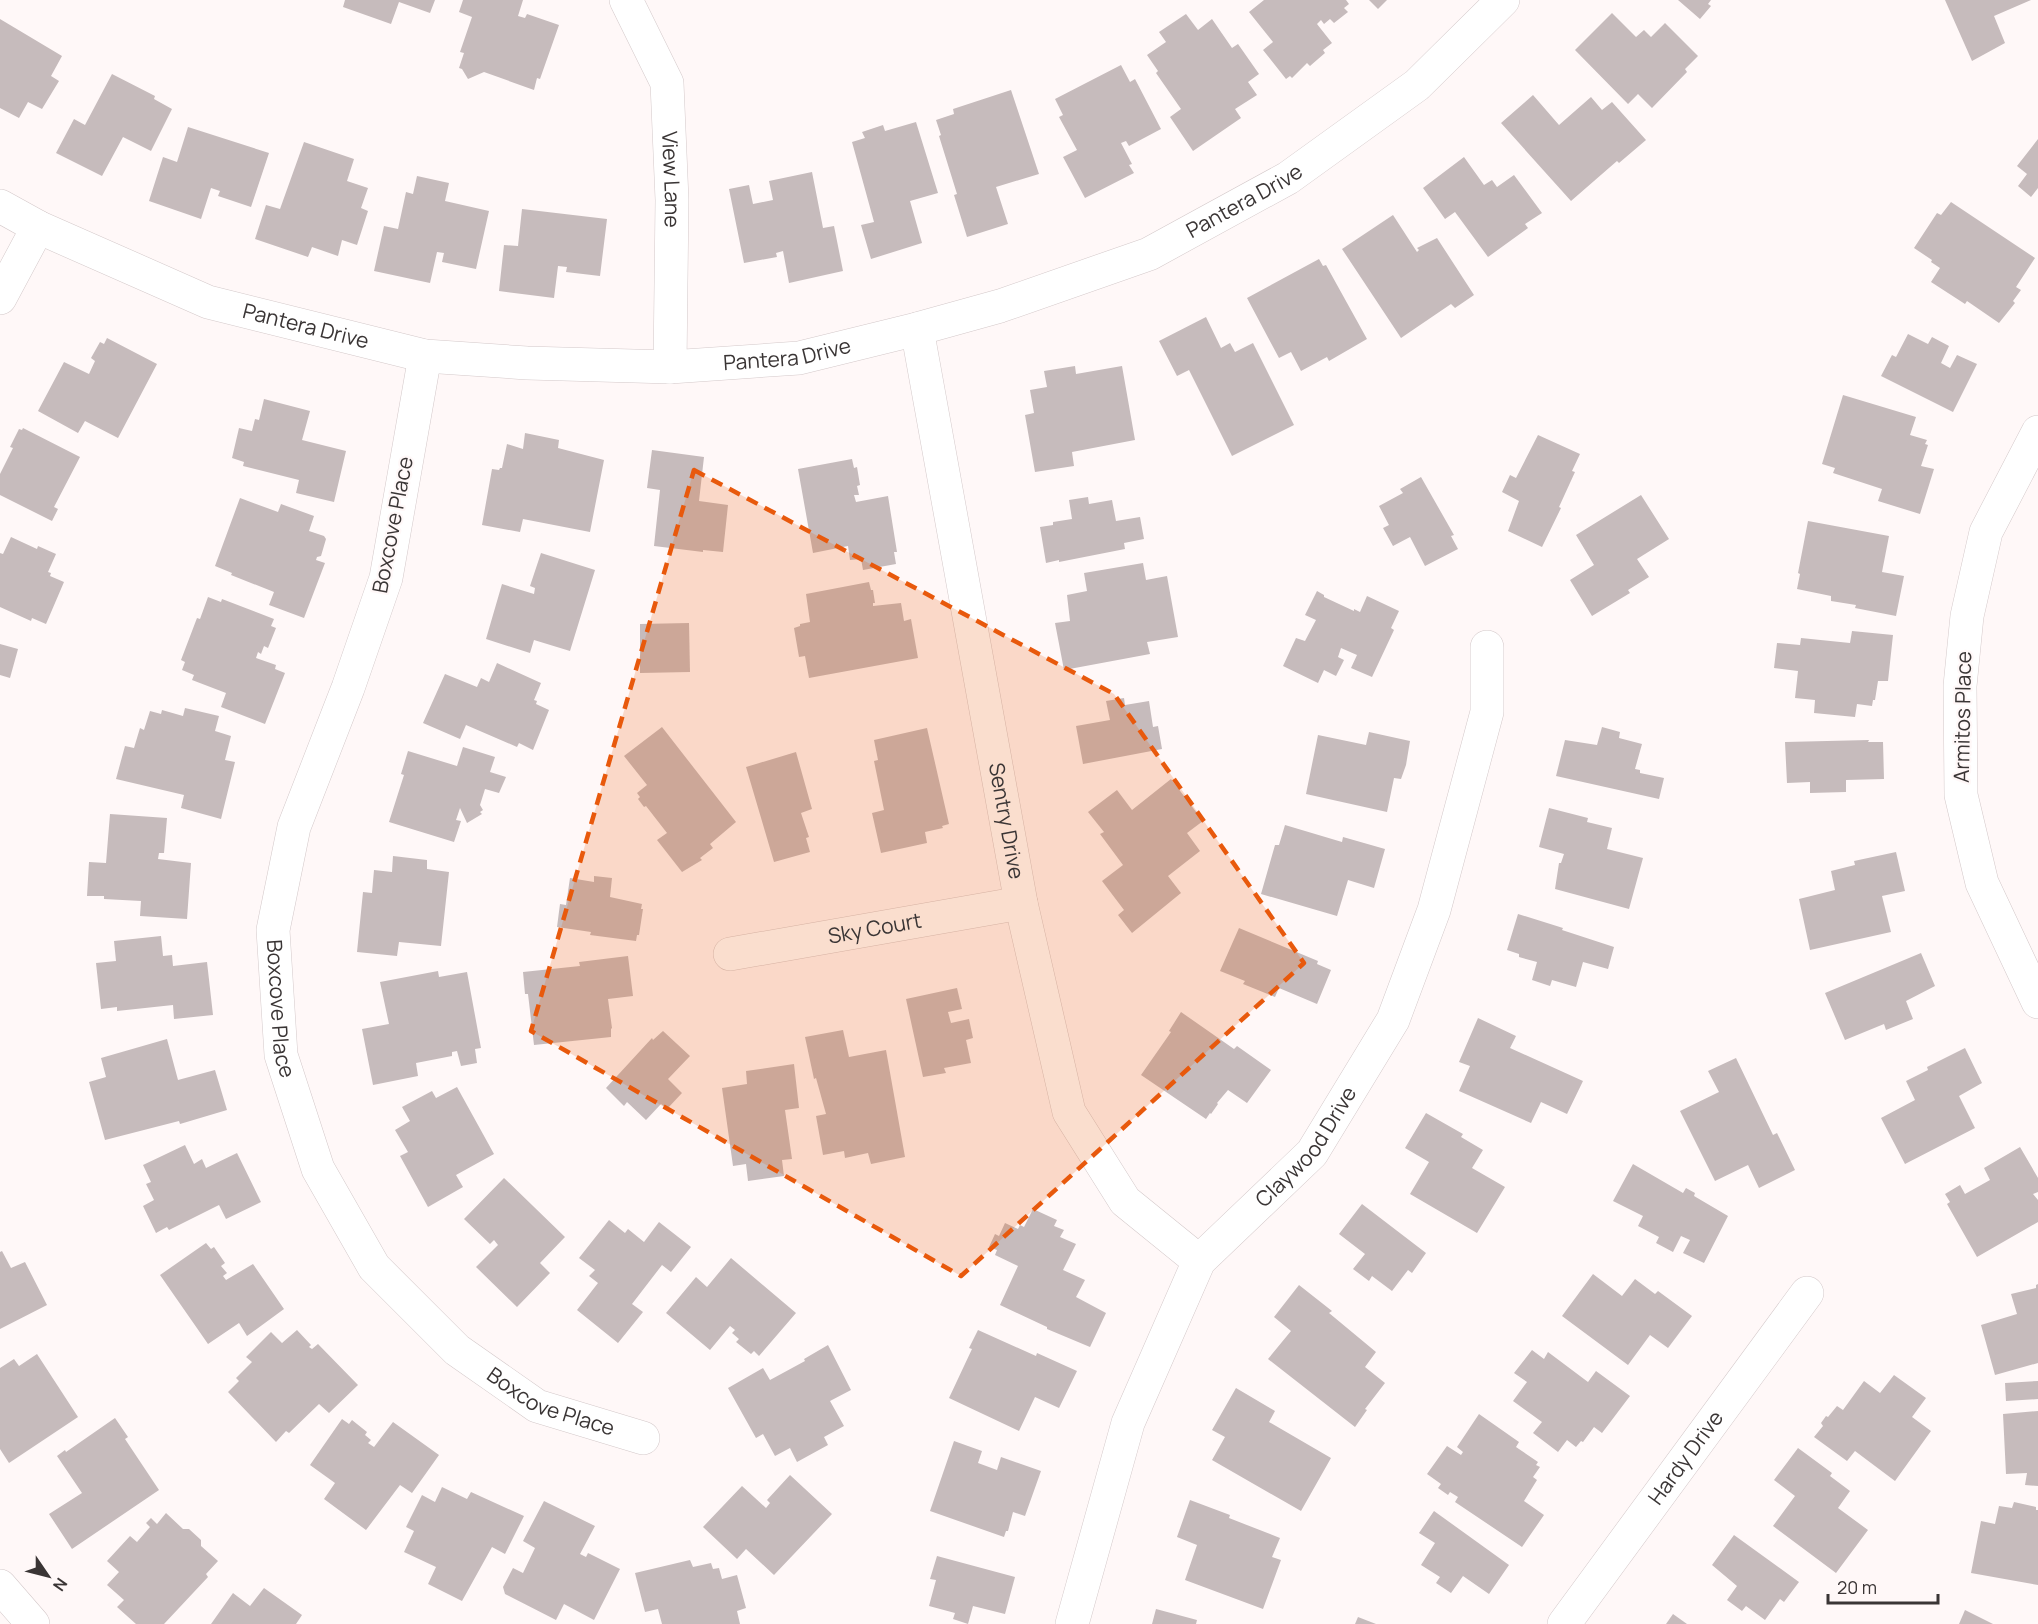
<svg xmlns="http://www.w3.org/2000/svg" width="2038" height="1624" font-family="Manrope,sans-serif">
<style>
.building{fill:#c6bbbc}
.lines{fill:none;stroke-linecap:round;stroke-linejoin:round}
.minor-casing{stroke:#d4c9ca;stroke-width:34}
.minor{stroke:#fff;stroke-width:33}
.marked{fill:#e8590c;fill-opacity:0.2;stroke:#e8590c;stroke-width:4.5;stroke-dasharray:12 8;stroke-linejoin:round}
.labels{text-anchor:middle;stroke-width:4.5;stroke-linejoin:round;paint-order:stroke}
.street-label{font-size:21px;fill:#3a3535;stroke:#fff8f8}
</style>
<rect width="100%" height="100%" fill="#fff8f8"/>
<g class="building">
<polygon points="345,0 435,0 430,13 399,2 391,24 343,7"/>
<polygon points="463,0 523,0 518,16 525,18 527,14 559,25 540,79 537,78 534,90 484,72 468,79 462,69 459,68 464,53 460,52 472,17 459,12"/>
<polygon points="1264,0 1346,0 1349,4 1344,8 1348,12 1334,23 1330,19 1324,24 1321,20 1317,24 1332,43 1323,50 1325,53 1310,66 1307,63 1292,78 1290,76 1286,79 1263,50 1273,42 1249,12"/>
<polygon points="1369,0 1387,0 1378,9"/>
<polygon points="1678,0 1711,0 1708,4 1711,6 1700,19"/>
<polygon points="1945,0 2031,0 1994,16 2005,43 1972,61"/>
<polygon points="1612,13 1636,37 1644,30 1651,37 1665,23 1698,56 1685,69 1687,72 1652,108 1638,94 1628,104 1575,50"/>
<polygon points="1186,14 1198,30 1212,19 1232,48 1238,44 1259,74 1248,82 1257,95 1235,109 1241,118 1193,151 1170,117 1181,109 1156,73 1158,71 1147,55 1166,42 1159,32"/>
<polygon points="0,19 62,56 51,76 59,81 42,109 28,102 19,118 0,108"/>
<polygon points="1121,65 1130,82 1135,79 1161,129 1129,146 1126,141 1121,143 1132,164 1129,165 1134,173 1085,198 1063,157 1077,150 1059,117 1063,115 1055,99"/>
<polygon points="112,74 155,96 154,99 172,109 151,151 123,137 102,176 56,153 74,119 85,125"/>
<polygon points="1011,90 1039,174 996,187 1008,224 967,237 954,195 957,194 939,136 941,135 936,120 954,114 953,109"/>
<polygon points="1533,95 1559,125 1591,97 1602,110 1612,102 1646,140 1619,163 1617,161 1571,201 1501,123"/>
<polygon points="916,122 938,193 910,201 922,243 871,259 861,225 874,222 852,142 865,138 862,132 883,125 885,131"/>
<polygon points="188,127 269,153 251,207 218,196 220,191 211,188 201,219 149,201 163,157 177,162"/>
<polygon points="2038,139 2038,188 2031,197 2018,186 2027,174 2017,166"/>
<polygon points="304,142 354,159 347,181 368,188 361,208 368,211 357,245 342,240 338,256 312,247 308,257 255,239 266,205 280,209"/>
<polygon points="1464,157 1484,185 1492,180 1497,187 1514,175 1542,213 1525,224 1528,228 1488,257 1455,212 1445,219 1423,188"/>
<polygon points="812,172 823,228 834,226 843,271 789,283 783,251 776,253 777,257 744,263 729,189 749,185 753,204 773,200 769,181"/>
<polygon points="417,176 449,183 445,201 489,211 476,269 442,262 444,253 437,252 430,283 374,271 384,226 398,229 406,192 413,194"/>
<polygon points="1951,202 2035,258 2016,287 2021,290 2013,301 2015,303 1999,323 1967,301 1965,304 1931,282 1940,268 1931,262 1932,260 1914,248 1937,213 1941,215"/>
<polygon points="522,209 607,219 600,276 566,272 567,267 558,266 554,298 499,291 504,245 518,246"/>
<polygon points="1393,215 1417,252 1419,250 1417,248 1437,238 1474,295 1455,308 1451,304 1401,338 1342,249"/>
<polygon points="1319,259 1323,266 1326,265 1367,339 1329,361 1327,357 1301,371 1291,352 1279,358 1247,298"/>
<polygon points="1206,317 1221,348 1230,343 1235,352 1253,343 1294,425 1232,456 1189,370 1177,376 1159,341"/>
<polygon points="1908,334 1928,344 1932,337 1949,346 1941,363 1950,368 1957,355 1977,364 1953,412 1881,376 1892,355 1896,357"/>
<polygon points="107,338 157,364 118,438 85,421 78,433 38,411 64,362 89,374 95,361 91,358 100,342 104,344"/>
<polygon points="1075,366 1076,374 1122,366 1135,440 1072,452 1074,466 1035,472 1025,415 1034,413 1030,390 1047,387 1044,371"/>
<polygon points="1843,395 1916,417 1910,435 1927,440 1925,444 1928,445 1921,466 1934,469 1920,514 1878,501 1882,489 1833,473 1835,468 1822,464"/>
<polygon points="264,399 310,411 302,440 346,451 334,502 296,493 299,480 243,466 244,462 232,458 239,428 252,431 255,419 259,420"/>
<polygon points="23,428 80,457 54,507 58,509 52,521 0,495 0,474 13,448 10,447 19,429 22,430"/>
<polygon points="525,433 559,440 558,448 604,460 590,532 523,519 520,532 482,525 492,469 499,470 500,468 502,468 507,444 523,449"/>
<polygon points="1538,435 1580,454 1572,471 1575,472 1559,507 1561,508 1542,547 1508,531 1519,501 1502,492 1510,475 1516,478"/>
<polygon points="652,450 704,457 699,501 728,505 723,552 703,550 703,552 654,546 660,490 647,488"/>
<polygon points="852,459 854,468 857,467 860,485 857,486 859,495 854,495 856,502 888,496 897,552 894,552 896,564 863,570 861,559 850,560 848,546 813,553 798,469"/>
<polygon points="1421,477 1454,535 1451,536 1458,549 1425,566 1410,537 1393,546 1383,528 1389,525 1379,506 1403,493 1400,489"/>
<polygon points="1641,495 1669,539 1637,559 1649,577 1628,590 1630,593 1592,616 1570,580 1594,565 1576,535"/>
<polygon points="1088,497 1089,504 1112,500 1116,521 1140,517 1144,539 1124,543 1125,549 1059,562 1059,560 1046,563 1040,527 1053,525 1053,522 1072,519 1069,500"/>
<polygon points="240,498 278,512 281,504 314,516 309,531 324,536 326,539 321,556 317,557 316,560 325,563 304,618 269,605 274,592 231,575 232,573 215,566"/>
<polygon points="1808,521 1889,536 1882,572 1904,576 1896,616 1855,608 1856,605 1831,601 1831,596 1797,589 1800,574 1798,573"/>
<polygon points="11,537 37,549 38,546 56,554 48,572 51,573 50,576 64,582 46,624 32,618 31,621 0,607 0,553 3,554"/>
<polygon points="541,553 595,570 570,651 534,640 530,653 486,639 502,584 534,594 535,588 530,586"/>
<polygon points="1143,563 1146,580 1167,576 1178,637 1147,642 1150,654 1064,670 1055,623 1070,621 1067,595 1087,591 1084,573"/>
<polygon points="869,582 871,590 873,590 875,603 873,603 873,606 901,603 904,621 911,619 918,658 809,678 805,656 799,657 794,628 800,626 800,624 810,622 806,594"/>
<polygon points="1317,591 1324,595 1324,597 1354,611 1354,609 1360,612 1367,596 1399,611 1391,628 1394,630 1372,677 1351,668 1357,655 1341,648 1338,657 1344,660 1336,676 1324,670 1318,683 1283,666 1296,638 1305,641 1316,620 1305,615"/>
<polygon points="208,597 221,602 222,599 274,619 271,626 276,628 268,648 264,646 261,654 258,652 256,658 276,665 275,669 285,673 265,724 221,707 226,693 192,680 194,675 182,670 185,662 181,660 197,618 200,619"/>
<polygon points="689,623 690,672 640,673 640,624"/>
<polygon points="1852,631 1893,635 1888,681 1878,681 1875,700 1873,700 1872,706 1857,704 1855,717 1814,713 1815,700 1795,698 1798,671 1774,668 1777,643 1800,645 1801,638 1850,643"/>
<polygon points="0,644 18,649 10,678 0,675"/>
<polygon points="497,663 541,683 534,700 537,701 536,704 549,710 533,750 519,743 517,747 466,725 460,739 423,723 445,674 477,687 481,678 489,682"/>
<polygon points="1124,698 1125,705 1149,701 1153,727 1158,726 1162,749 1083,764 1076,726 1110,720 1106,701"/>
<polygon points="185,708 219,716 215,731 231,736 225,760 235,762 221,819 181,808 184,795 116,779 125,746 134,748 140,728 144,730 150,711 161,714 162,710 183,716"/>
<polygon points="662,727 736,822 710,844 713,848 700,858 702,860 682,872 657,840 667,833 646,806 644,807 638,799 640,797 637,793 647,785 624,756"/>
<polygon points="1602,727 1620,732 1619,738 1642,744 1635,769 1640,770 1640,773 1664,778 1659,799 1556,776 1565,740 1597,745"/>
<polygon points="927,728 949,824 942,826 943,828 925,832 927,843 881,853 872,813 884,810 874,761 878,760 874,740"/>
<polygon points="1369,732 1410,741 1406,765 1401,779 1394,778 1387,812 1306,794 1318,735 1366,745"/>
<polygon points="1869,740 1868,742 1883,742 1884,779 1846,780 1846,792 1810,793 1810,782 1787,783 1785,742"/>
<polygon points="463,747 495,757 490,772 506,777 499,793 485,789 480,805 483,810 480,812 482,814 467,823 460,808 456,820 461,821 454,842 389,822 404,775 401,774 408,751 457,766"/>
<polygon points="796,752 812,809 801,813 809,837 806,838 810,852 774,862 746,767"/>
<polygon points="1171,779 1203,821 1187,833 1200,851 1168,876 1181,893 1132,933 1118,915 1124,910 1102,881 1123,865 1100,834 1104,832 1088,812 1117,790 1132,810"/>
<polygon points="1549,808 1588,818 1587,822 1612,828 1607,849 1643,858 1629,909 1555,889 1559,863 1561,863 1564,854 1539,847"/>
<polygon points="110,814 167,818 164,853 159,853 158,859 191,863 187,919 140,916 141,901 104,899 104,896 87,896 89,862 106,863"/>
<polygon points="1285,825 1342,842 1343,837 1385,849 1374,888 1348,880 1337,916 1261,894 1275,845 1279,845"/>
<polygon points="1896,852 1905,891 1882,896 1891,932 1810,950 1799,899 1835,890 1831,871 1855,865 1854,861"/>
<polygon points="393,856 427,860 427,869 449,872 441,946 399,942 397,956 357,952 363,892 372,893 374,870 392,872"/>
<polygon points="594,876 612,878 610,897 642,904 641,909 643,909 639,935 637,935 636,941 590,935 591,932 557,927 560,904 566,905 570,878 594,882"/>
<polygon points="1518,914 1563,928 1562,930 1614,947 1608,969 1583,962 1576,987 1552,980 1550,986 1532,980 1537,962 1519,957 1519,954 1507,950"/>
<polygon points="1239,928 1318,961 1317,964 1331,970 1317,1004 1279,988 1275,997 1243,984 1245,981 1220,971"/>
<polygon points="161,936 163,956 172,955 173,966 207,962 213,1015 174,1019 173,1005 117,1011 117,1007 101,1009 96,963 116,961 114,941"/>
<polygon points="1921,953 1935,986 1906,1001 1913,1019 1886,1030 1884,1024 1845,1040 1825,993"/>
<polygon points="628,956 633,996 608,999 612,1028 611,1029 611,1037 534,1045 528,994 525,994 523,972 580,966 579,962"/>
<polygon points="438,971 439,977 467,972 481,1048 475,1049 477,1063 461,1066 457,1051 452,1052 452,1056 416,1063 418,1076 373,1085 362,1029 389,1024 380,982"/>
<polygon points="957,988 962,1009 948,1012 951,1023 969,1019 973,1038 966,1040 971,1063 944,1068 946,1073 923,1077 906,999"/>
<polygon points="1181,1012 1234,1049 1237,1046 1271,1070 1247,1103 1228,1090 1217,1103 1218,1104 1211,1114 1210,1113 1206,1119 1141,1075 1171,1032 1169,1031"/>
<polygon points="1478,1018 1516,1036 1510,1048 1583,1081 1567,1114 1541,1102 1531,1123 1459,1091 1470,1066 1459,1062"/>
<polygon points="843,1030 849,1057 886,1050 905,1157 871,1164 868,1153 845,1158 844,1151 823,1155 816,1116 826,1114 816,1078 814,1079 805,1037"/>
<polygon points="663,1031 690,1056 668,1079 682,1093 667,1109 661,1104 646,1120 627,1102 624,1106 606,1088 652,1038 653,1040"/>
<polygon points="167,1039 178,1080 215,1070 227,1110 180,1124 179,1121 105,1140 89,1082 106,1077 101,1058"/>
<polygon points="1965,1048 1982,1083 1959,1096 1975,1128 1905,1164 1881,1118 1915,1100 1906,1081 1928,1070 1927,1067"/>
<polygon points="1736,1058 1773,1135 1777,1133 1795,1170 1759,1188 1748,1165 1715,1181 1680,1111 1719,1092 1708,1071"/>
<polygon points="794,1064 799,1108 785,1110 792,1159 782,1160 784,1176 748,1181 746,1164 733,1166 722,1088 747,1084 746,1071"/>
<polygon points="457,1087 494,1154 456,1175 463,1187 428,1207 400,1156 408,1152 395,1130 410,1121 402,1107 432,1091 436,1098"/>
<polygon points="1426,1113 1463,1134 1461,1137 1483,1150 1472,1168 1505,1187 1477,1233 1410,1194 1429,1162 1405,1148"/>
<polygon points="185,1145 194,1164 202,1159 206,1168 237,1153 261,1202 226,1219 219,1205 169,1230 167,1227 156,1233 143,1206 154,1200 146,1184 151,1182 143,1165"/>
<polygon points="2020,1147 2038,1178 2038,1192 2033,1194 2038,1200 2038,1222 1977,1257 1947,1204 1950,1202 1945,1194 1960,1185 1965,1194 1990,1180 1984,1168"/>
<polygon points="1633,1164 1683,1193 1686,1188 1695,1193 1694,1196 1728,1216 1704,1263 1683,1253 1690,1240 1681,1236 1673,1252 1656,1243 1659,1237 1638,1226 1643,1216 1613,1201"/>
<polygon points="504,1178 565,1237 540,1263 550,1273 517,1307 476,1267 498,1245 494,1240 490,1244 464,1219"/>
<polygon points="1362,1204 1426,1253 1412,1273 1408,1270 1392,1291 1372,1276 1369,1281 1353,1269 1365,1254 1339,1234"/>
<polygon points="1033,1209 1057,1220 1054,1226 1064,1230 1060,1237 1076,1244 1063,1270 1085,1280 1076,1297 1106,1313 1090,1347 1047,1329 1047,1327 1000,1305 1018,1266 995,1255 997,1250 989,1247 995,1234 999,1236 1005,1223 1018,1229 1020,1225 1024,1227"/>
<polygon points="609,1220 625,1233 628,1229 644,1242 659,1222 691,1247 671,1272 662,1265 632,1304 643,1312 618,1343 577,1310 598,1283 589,1276 595,1270 579,1258"/>
<polygon points="206,1243 211,1249 214,1247 225,1263 221,1266 227,1273 223,1276 226,1280 253,1264 284,1309 247,1336 239,1323 208,1344 160,1275"/>
<polygon points="2,1251 11,1268 25,1262 47,1305 0,1329 0,1252"/>
<polygon points="731,1258 796,1313 759,1356 754,1351 751,1354 736,1342 739,1339 732,1333 735,1330 730,1326 710,1350 666,1313 696,1277 707,1287"/>
<polygon points="1593,1274 1622,1296 1635,1279 1655,1294 1658,1291 1692,1316 1668,1348 1650,1335 1628,1365 1562,1316"/>
<polygon points="2038,1284 2038,1363 1995,1375 1981,1325 2017,1314 2011,1294 2036,1288 2036,1285"/>
<polygon points="1299,1285 1332,1311 1329,1313 1376,1352 1365,1367 1385,1383 1365,1409 1367,1410 1355,1427 1268,1359 1291,1331 1274,1317"/>
<polygon points="297,1330 311,1345 309,1347 312,1349 318,1344 358,1385 329,1413 319,1404 289,1433 286,1431 276,1442 228,1392 239,1381 236,1378 252,1362 246,1357 271,1332 282,1343"/>
<polygon points="978,1330 1036,1356 1037,1353 1077,1371 1059,1408 1035,1397 1019,1431 949,1398 972,1349 969,1348"/>
<polygon points="828,1345 851,1390 830,1401 844,1426 824,1437 828,1445 797,1462 790,1448 775,1456 763,1434 756,1438 728,1388 763,1368 770,1380 805,1361 804,1359"/>
<polygon points="1532,1350 1544,1359 1548,1352 1588,1382 1596,1371 1630,1396 1602,1433 1594,1427 1583,1442 1581,1441 1576,1447 1567,1440 1558,1452 1533,1433 1542,1422 1513,1401 1527,1382 1514,1373"/>
<polygon points="37,1354 78,1417 9,1463 0,1449 0,1368 14,1359 19,1366"/>
<polygon points="1894,1375 1926,1398 1912,1417 1931,1431 1895,1481 1855,1451 1847,1461 1814,1437 1823,1426 1821,1423 1826,1416 1828,1417 1837,1406 1843,1410 1864,1381 1880,1393"/>
<polygon points="2038,1381 2038,1399 2006,1401 2005,1383"/>
<polygon points="1236,1388 1275,1411 1269,1422 1331,1458 1301,1511 1212,1460 1225,1437 1212,1430"/>
<polygon points="2038,1411 2038,1486 2025,1485 2027,1473 2006,1474 2003,1414"/>
<polygon points="1479,1414 1519,1442 1516,1447 1538,1462 1536,1465 1540,1467 1533,1477 1537,1480 1524,1501 1544,1515 1522,1547 1455,1502 1458,1497 1450,1492 1448,1495 1438,1488 1441,1484 1427,1474 1447,1446 1461,1455 1463,1452 1457,1447"/>
<polygon points="115,1418 128,1437 125,1439 159,1490 72,1549 49,1514 82,1493 57,1456 65,1450 66,1452"/>
<polygon points="342,1419 349,1424 352,1420 367,1432 365,1435 371,1440 368,1443 374,1447 393,1422 439,1455 412,1493 400,1485 366,1530 324,1499 335,1483 310,1465"/>
<polygon points="954,1441 982,1451 978,1463 997,1470 1001,1457 1041,1471 1025,1516 1013,1512 1008,1531 1006,1531 1004,1537 930,1511"/>
<polygon points="1798,1448 1832,1473 1830,1476 1850,1491 1838,1508 1868,1530 1836,1573 1773,1526 1795,1496 1774,1480"/>
<polygon points="790,1475 832,1514 774,1575 746,1549 737,1559 703,1527 742,1486 766,1508 770,1503 767,1500"/>
<polygon points="442,1487 467,1499 471,1492 524,1516 505,1554 492,1547 462,1601 428,1584 436,1567 404,1552 414,1531 406,1527 422,1495 435,1502"/>
<polygon points="1190,1500 1230,1515 1229,1518 1280,1538 1272,1557 1281,1560 1263,1609 1185,1580 1197,1545 1177,1537"/>
<polygon points="544,1501 595,1526 580,1554 586,1557 588,1553 620,1569 594,1620 564,1604 556,1620 505,1594 503,1587 513,1568 523,1573 535,1548 523,1541"/>
<polygon points="2014,1502 2036,1507 2036,1510 2038,1510 2038,1585 1971,1573 1981,1521 1995,1524 1999,1506 2012,1508"/>
<polygon points="1434,1511 1509,1565 1489,1594 1463,1576 1451,1593 1436,1583 1440,1577 1421,1565 1435,1543 1419,1533"/>
<polygon points="166,1513 183,1529 189,1529 201,1540 201,1546 218,1561 206,1574 208,1577 164,1624 136,1624 117,1607 124,1600 107,1585 119,1572 107,1561 130,1536 137,1542 150,1527 146,1523 151,1518 157,1524"/>
<polygon points="1734,1535 1799,1582 1784,1602 1780,1599 1765,1620 1746,1606 1742,1611 1727,1600 1737,1586 1712,1565"/>
<polygon points="937,1556 1015,1577 1005,1614 973,1606 968,1624 953,1619 955,1613 929,1606 936,1580 930,1579"/>
<polygon points="690,1560 693,1567 711,1563 713,1569 719,1568 722,1579 737,1575 746,1608 737,1611 740,1624 662,1624 658,1609 645,1612 635,1573"/>
<polygon points="264,1588 302,1615 296,1624 211,1624 233,1593 250,1606"/>
<polygon points="1156,1609 1197,1620 1196,1624 1152,1624"/>
<polygon points="1965,1610 1993,1624 1959,1624"/>
<polygon points="1673,1614 1687,1624 1666,1624"/>
<polygon points="1358,1617 1376,1624 1355,1624"/>
</g>
<g class="lines">
<g class="minor-casing">
<g id="minor">
<path id="s1" d="M626 0 667 83 672 200 670 367"/>
<path id="s2" d="M0 206 38 227 208 302 425 356 527 363 670 367 799 358 917 329 1000 306 1149 254 1288 178 1417 85 1503 0"/>
<polyline points="0,298 38,227"/>
<path id="s3" d="M917 329 1021 903 1069 1112 1125 1201 1199 1261"/>
<path id="s4" d="M425 356 386 578 348 688 294 827 273 930 281 1055 318 1169 374 1267 457 1350 537 1406 643 1438"/>
<polyline points="2038,432 1986,532 1967,616 1960,686 1961,795 1982,883 2038,1002"/>
<path id="s5" d="M730 954 1021 903"/>
<polyline points="0,1586 33,1624"/>
<path id="s6" d="M1072 1624 1128 1423 1199 1261 1312 1153 1393 1020 1434 910 1487 712V647"/>
<path id="s7" d="M1564 1624 1807 1293"/>
</g>
</g>
<use href="#minor" class="minor"/>
</g>
<path class="marked" d="M694 470 1114 694 1304 963 961 1276 531 1031Z"/>
<g class="labels">
<g class="street-label">
<text dy="7" stroke="none"><textPath href="#s1" startOffset="189">View Lane</textPath></text>
<text dy="7" stroke="none"><textPath href="#s2" startOffset="1302">Pantera Drive</textPath></text>
<text dy="7" stroke="none"><textPath href="#s2" startOffset="330">Pantera Drive</textPath></text>
<text dy="7" stroke="none"><textPath href="#s2" startOffset="816">Pantera Drive</textPath></text>
<text transform="translate(393 525) rotate(-79)" y="7">Boxcove Place</text>
<text transform="translate(1963 717) rotate(-89)" y="7">Armitos Place</text>
<text dy="7" stroke="none"><textPath href="#s3" startOffset="500">Sentry Drive</textPath></text>
<text dy="7" stroke="none"><textPath href="#s5" startOffset="147">Sky Court</textPath></text>
<text dy="7" stroke="none"><textPath href="#s4" startOffset="675">Boxcove Place</textPath></text>
<text dy="7" stroke="none"><textPath href="#s6" startOffset="543">Claywood Drive</textPath></text>
<text dy="7" stroke="none"><textPath href="#s4" startOffset="1180">Boxcove Place</textPath></text>
<text dy="7" stroke="none"><textPath href="#s7" startOffset="206">Hardy Drive</textPath></text>
</g>
</g>
<g transform="translate(48 1576) rotate(125)" stroke="#fff8f8" stroke-width="4.5" paint-order="stroke">
<path d="M0-4.5L10 22L0 15L-10 22Z" fill="#3a3535"/>
<text y="-9" font-size="16" font-weight="bold" text-anchor="middle" fill="#3a3535">N</text>
</g>
<path d="M1828 1594v9h110v-9" fill="none" stroke="#3a3535" stroke-width="3"/>
<text x="1837" y="1594" font-size="18" fill="#3a3535" stroke="#fff8f8" stroke-width="4.5" paint-order="stroke">20 m</text>
</svg>
